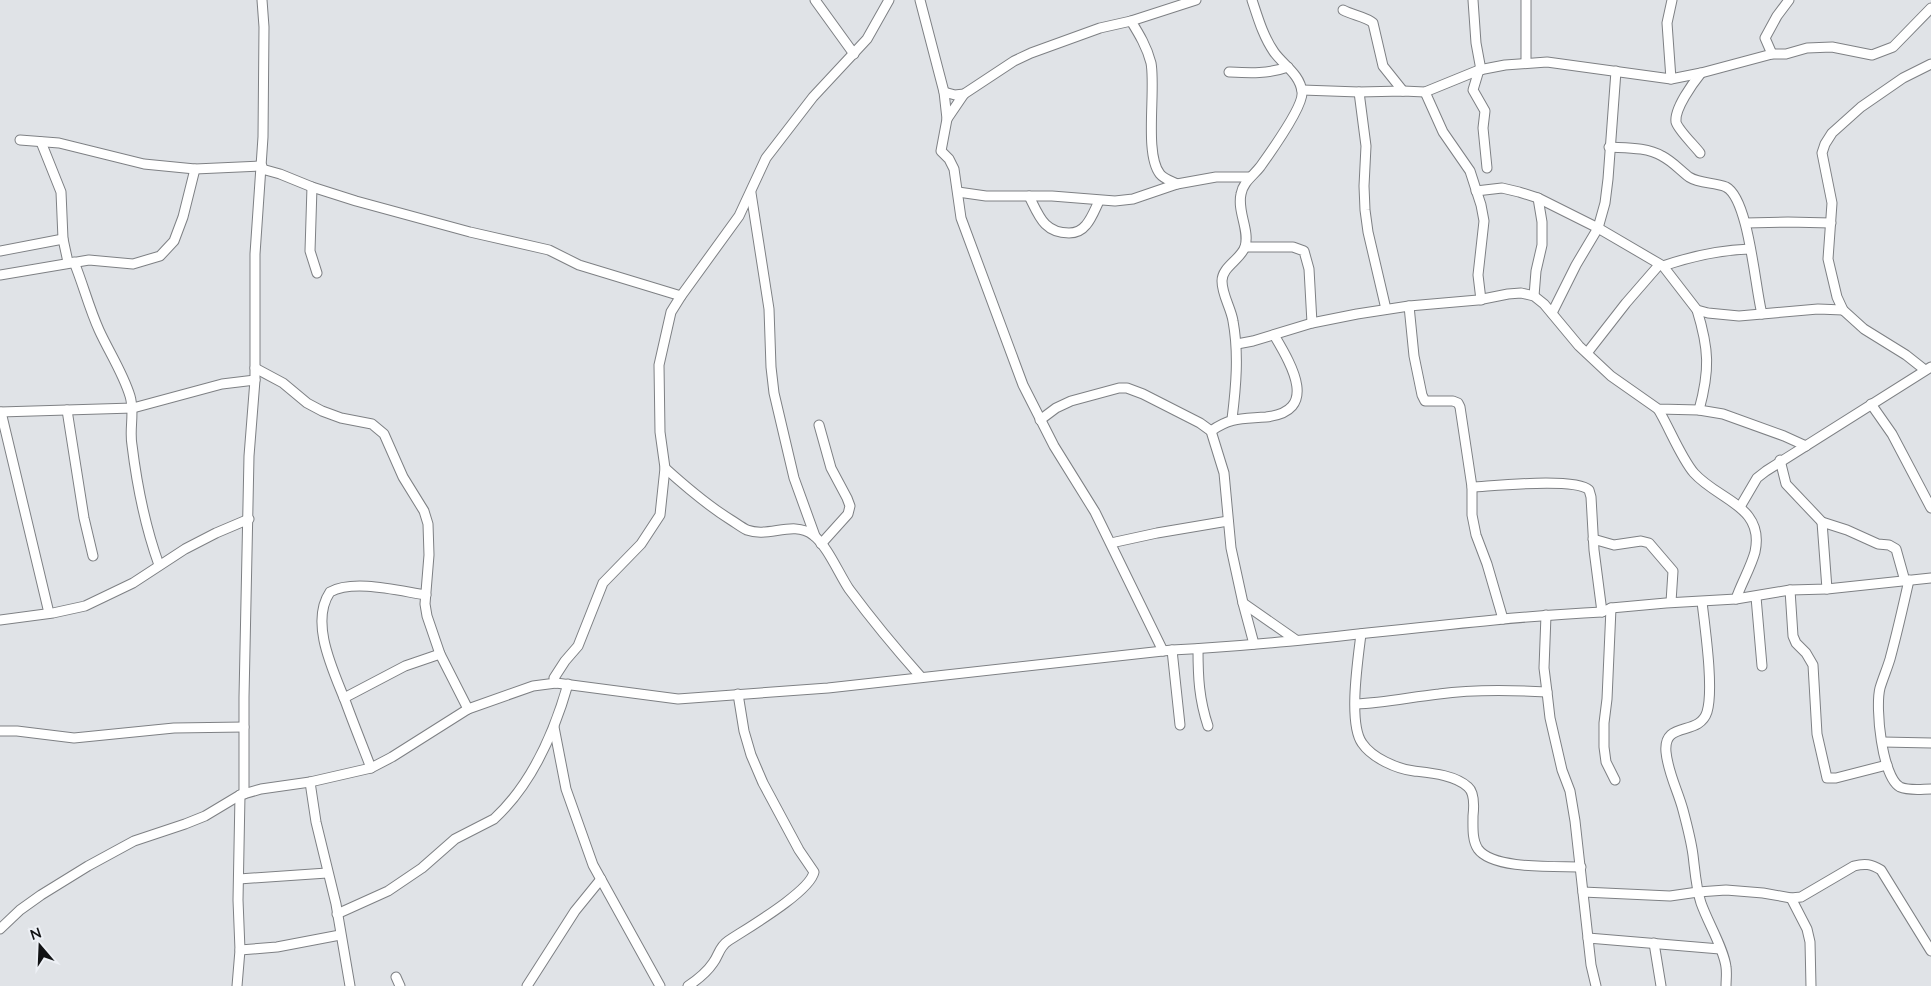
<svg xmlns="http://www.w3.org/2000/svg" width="1931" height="986" font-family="Lato,sans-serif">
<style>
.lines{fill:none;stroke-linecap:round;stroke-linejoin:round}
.minor-casing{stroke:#7e8084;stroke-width:11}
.minor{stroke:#fff;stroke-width:9}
</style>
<rect width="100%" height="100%" fill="#e0e3e7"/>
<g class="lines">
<g class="minor-casing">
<g id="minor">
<polyline points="815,0 854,54"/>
<polyline points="920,0 944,92 947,119 941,151 949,159 954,169 961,218 1023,385 1054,446 1095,512 1163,651"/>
<polyline points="1473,0 1476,43 1481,70"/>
<polyline points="1526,0 1526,62"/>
<path d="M1343 10C1352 15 1367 17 1373 23L1383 66 1403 91"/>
<path d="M1131 21C1139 34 1147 47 1151 63 1156 90 1144 154 1160 174 1164 179 1171 181 1177 184"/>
<polyline points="1772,54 1765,38 1777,16 1789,0"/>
<polyline points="1479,70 1473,90 1485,111 1483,128 1487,168"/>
<path d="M1229 72C1250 73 1268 74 1288 67"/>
<polyline points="1671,79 1667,23 1672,0"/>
<polyline points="1302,90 1359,92 1403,91 1425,92 1479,70 1505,65 1547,62 1671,79 1701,73 1772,54 1786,54 1807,48 1832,47 1872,55 1893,47 1931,8"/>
<polyline points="944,92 955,95 964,94 1014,61 1031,53 1100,28 1131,21 1196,0"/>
<polyline points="1359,92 1366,146 1364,186 1365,210 1368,232 1386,309"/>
<polyline points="1425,92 1443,132 1470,171 1481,205 1484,221 1478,275 1481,300"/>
<polyline points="947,119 964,94"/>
<polyline points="20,140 59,143 144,164 195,169 262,166"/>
<polyline points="41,142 61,192 63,239 68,262"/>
<path d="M1609 147C1626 148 1647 147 1662 156 1672 161 1680 170 1689 177 1700 184 1714 182 1726 187 1749 199 1755 288 1762 314"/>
<path d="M1700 153C1695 146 1678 130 1676 122 1674 109 1693 83 1701 73"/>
<polyline points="262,169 280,174 312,187 356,201 470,232 549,250 579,265 681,296"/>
<polyline points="312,187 310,251 317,273"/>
<polyline points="1476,191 1502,188 1519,192 1538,198 1598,228 1663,266 1697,310 1708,313 1739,316 1818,309 1843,310"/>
<polyline points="958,192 986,196 1052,196 1115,201 1133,199 1177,184 1216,177 1250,177"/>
<polyline points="751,193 769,309 771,367 774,393 794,478 815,536"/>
<path d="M1029 196C1039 216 1044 233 1069 233 1076 233 1082 230 1086 225 1092 218 1095 209 1099 201"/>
<polyline points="1746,223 1788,222 1831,223"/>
<polyline points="1245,247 1293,247 1304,251 1309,269 1312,323"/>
<polyline points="0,251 63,239"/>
<path d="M74 262C83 284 89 308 99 330 109 352 123 373 130 396 135 412 129 429 132 445 137 486 145 526 159 565"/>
<path d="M1663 266C1692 256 1720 250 1750 249"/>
<polyline points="0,275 89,260 133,264 160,256 174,241 183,217 195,169"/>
<polyline points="1534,296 1536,271 1542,245 1542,222 1538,198"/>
<polyline points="1409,306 1414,356 1422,395 1425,401 1453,401 1458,403 1460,407 1472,487 1472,515 1476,535 1487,564 1503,619"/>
<path d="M1697 310C1709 349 1710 370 1699 410"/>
<polyline points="1552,313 1576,265 1598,228 1605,203 1608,179 1616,71"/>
<polyline points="1237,344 1253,341 1312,323 1357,314 1409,306 1478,300 1508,294 1521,293 1534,296 1544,304 1579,346 1611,376 1658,409 1699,410 1723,414 1784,436 1806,446"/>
<polyline points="1587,353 1626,303 1659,265"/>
<polyline points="255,368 283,383 307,403 322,411 341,418 372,424 384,434 403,477 424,511 428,524 429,555 425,604 427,616 440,654 468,709"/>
<polyline points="1925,370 1906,355 1864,329 1843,310 1837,297 1828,259 1832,203 1822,153 1825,144 1832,133 1861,107 1903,78 1931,64"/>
<polyline points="1871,404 1892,434 1931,508"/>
<path d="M1658 409C1669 427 1681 458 1694 473 1718 500 1765 506 1755 552 1751 567 1741 584 1736 599"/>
<polyline points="67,410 84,518 93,556"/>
<polyline points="0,412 133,408 222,384 255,380"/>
<polyline points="1,412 49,613"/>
<path d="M1232 419C1236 387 1239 354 1233 321 1231 308 1222 295 1222 281 1222 267 1240 260 1245 247 1250 230 1237 212 1241 194 1243 182 1253 176 1260 167 1270 153 1304 106 1302 92 1300 74 1283 65 1274 52 1263 36 1258 18 1252 0"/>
<polyline points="1040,420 1056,408 1071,401 1119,388 1127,388 1143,394 1200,423 1211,431 1224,473 1231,548 1243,603 1254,644"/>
<polyline points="819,425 831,468 847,498 850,506 848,514 821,544"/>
<path d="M1211 431C1231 417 1242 419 1266 417 1320 411 1291 364 1274 335"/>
<polyline points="1780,460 1786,484 1822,522 1847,530 1878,544 1889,545 1896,549 1905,581"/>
<path d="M665 468C686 487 707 505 731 520 736 523 741 527 747 530 769 538 793 520 813 535 827 545 839 574 849 589 872 620 896 649 921 677"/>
<path d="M1472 487C1493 486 1575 477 1589 490L1591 497 1594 550 1602 612"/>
<polyline points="1740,507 1757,478 1766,471 1931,367"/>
<polyline points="1822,522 1827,589"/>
<polyline points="1593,539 1614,545 1641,541 1649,543 1673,571 1671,602"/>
<polyline points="1111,543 1157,533 1228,521"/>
<path d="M1909 580C1903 607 1897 633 1890 659 1887 669 1883 678 1880 688 1875 707 1882 777 1900 787 1909 791 1922 789 1931 789"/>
<polyline points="1790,590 1793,636 1796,643 1806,653 1813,665 1817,734 1827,778 1836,778 1887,765"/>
<polyline points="1756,597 1762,666"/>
<path d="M1702 602C1705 628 1714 689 1707 712 1699 737 1663 720 1666 752 1668 773 1678 791 1683 810 1687 825 1691 840 1693 855 1695 871 1696 888 1701 903 1708 923 1724 949 1726 967 1727 973 1726 980 1726 986"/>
<polyline points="1243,603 1296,640"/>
<polyline points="1611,608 1607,699 1604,723 1604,747 1606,762 1615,780"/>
<polyline points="1546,615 1544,668 1547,692 1550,718 1562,770 1570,791 1575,821 1591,965 1596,986"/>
<polyline points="0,620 53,613 85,606 133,583 185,549 216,533 249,519"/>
<path d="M1361 634C1358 659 1348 723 1362 743 1372 758 1397 769 1414 771 1431 773 1455 775 1468 787 1475 793 1474 807 1473 816 1473 827 1472 840 1478 849 1493 870 1557 866 1581 867"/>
<path d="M1198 649C1198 677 1199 699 1208 726"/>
<polyline points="1172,650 1180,725"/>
<polyline points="556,683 554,678 565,661 578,646 603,583 641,544 660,515 665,468 660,432 659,365 671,312 681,296 739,216 766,158 813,97 867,39 889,0"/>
<polyline points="344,698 405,666 440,654"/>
<path d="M1356 704C1384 703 1411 697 1439 694 1475 689 1511 690 1547 692"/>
<polyline points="554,727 566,789 593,865 660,986"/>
<polyline points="0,731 17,731 74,738 174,728 244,727"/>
<polyline points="1883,742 1931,743"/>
<path d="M371 768C363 747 354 725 346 703 334 672 309 623 330 592 354 579 399 591 426 595"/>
<polyline points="310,782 316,822 336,904 350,986"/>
<polyline points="244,794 244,697 249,456 255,380 255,254 263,137 264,27 262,0"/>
<polyline points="239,879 327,873"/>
<path d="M1583 892 1670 896 1698 892 1726 890 1763 893 1791 898 1801 897 1854 866C1865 863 1871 864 1881 870L1931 951"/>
<polyline points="1791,898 1807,929 1810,942 1811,986"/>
<path d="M337 914 388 891 422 868 455 839 494 819C532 784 554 733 568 684"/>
<path d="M0 929 20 910 41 895 88 866 134 841 185 824 205 816 240 795 261 789 310 782 371 768 392 757 468 709 533 686 556 683 678 699 828 688 1172 650C1316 643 1458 619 1602 612L1611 608 1666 603 1736 599 1790 590 1827 589 1931 578"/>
<polyline points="1588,938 1720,949"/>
<polyline points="1654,943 1661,986"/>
<polyline points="240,950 277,947 340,935"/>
<polyline points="396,977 400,986"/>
<polyline points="237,986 240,950 238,900 240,795"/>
<polyline points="527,986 575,911 601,879"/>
<path d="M688 986C697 980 707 972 713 963 719 955 719 947 728 941 746 929 810 892 814 872L799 850 763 783 751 755 744 731 738 694"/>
</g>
</g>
<use href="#minor" class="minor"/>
</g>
<g transform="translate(40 946) rotate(341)" stroke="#edf0f5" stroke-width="4" paint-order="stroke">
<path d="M0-4L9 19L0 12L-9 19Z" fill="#111214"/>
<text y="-8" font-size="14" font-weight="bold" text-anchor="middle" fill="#111214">N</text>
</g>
</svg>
